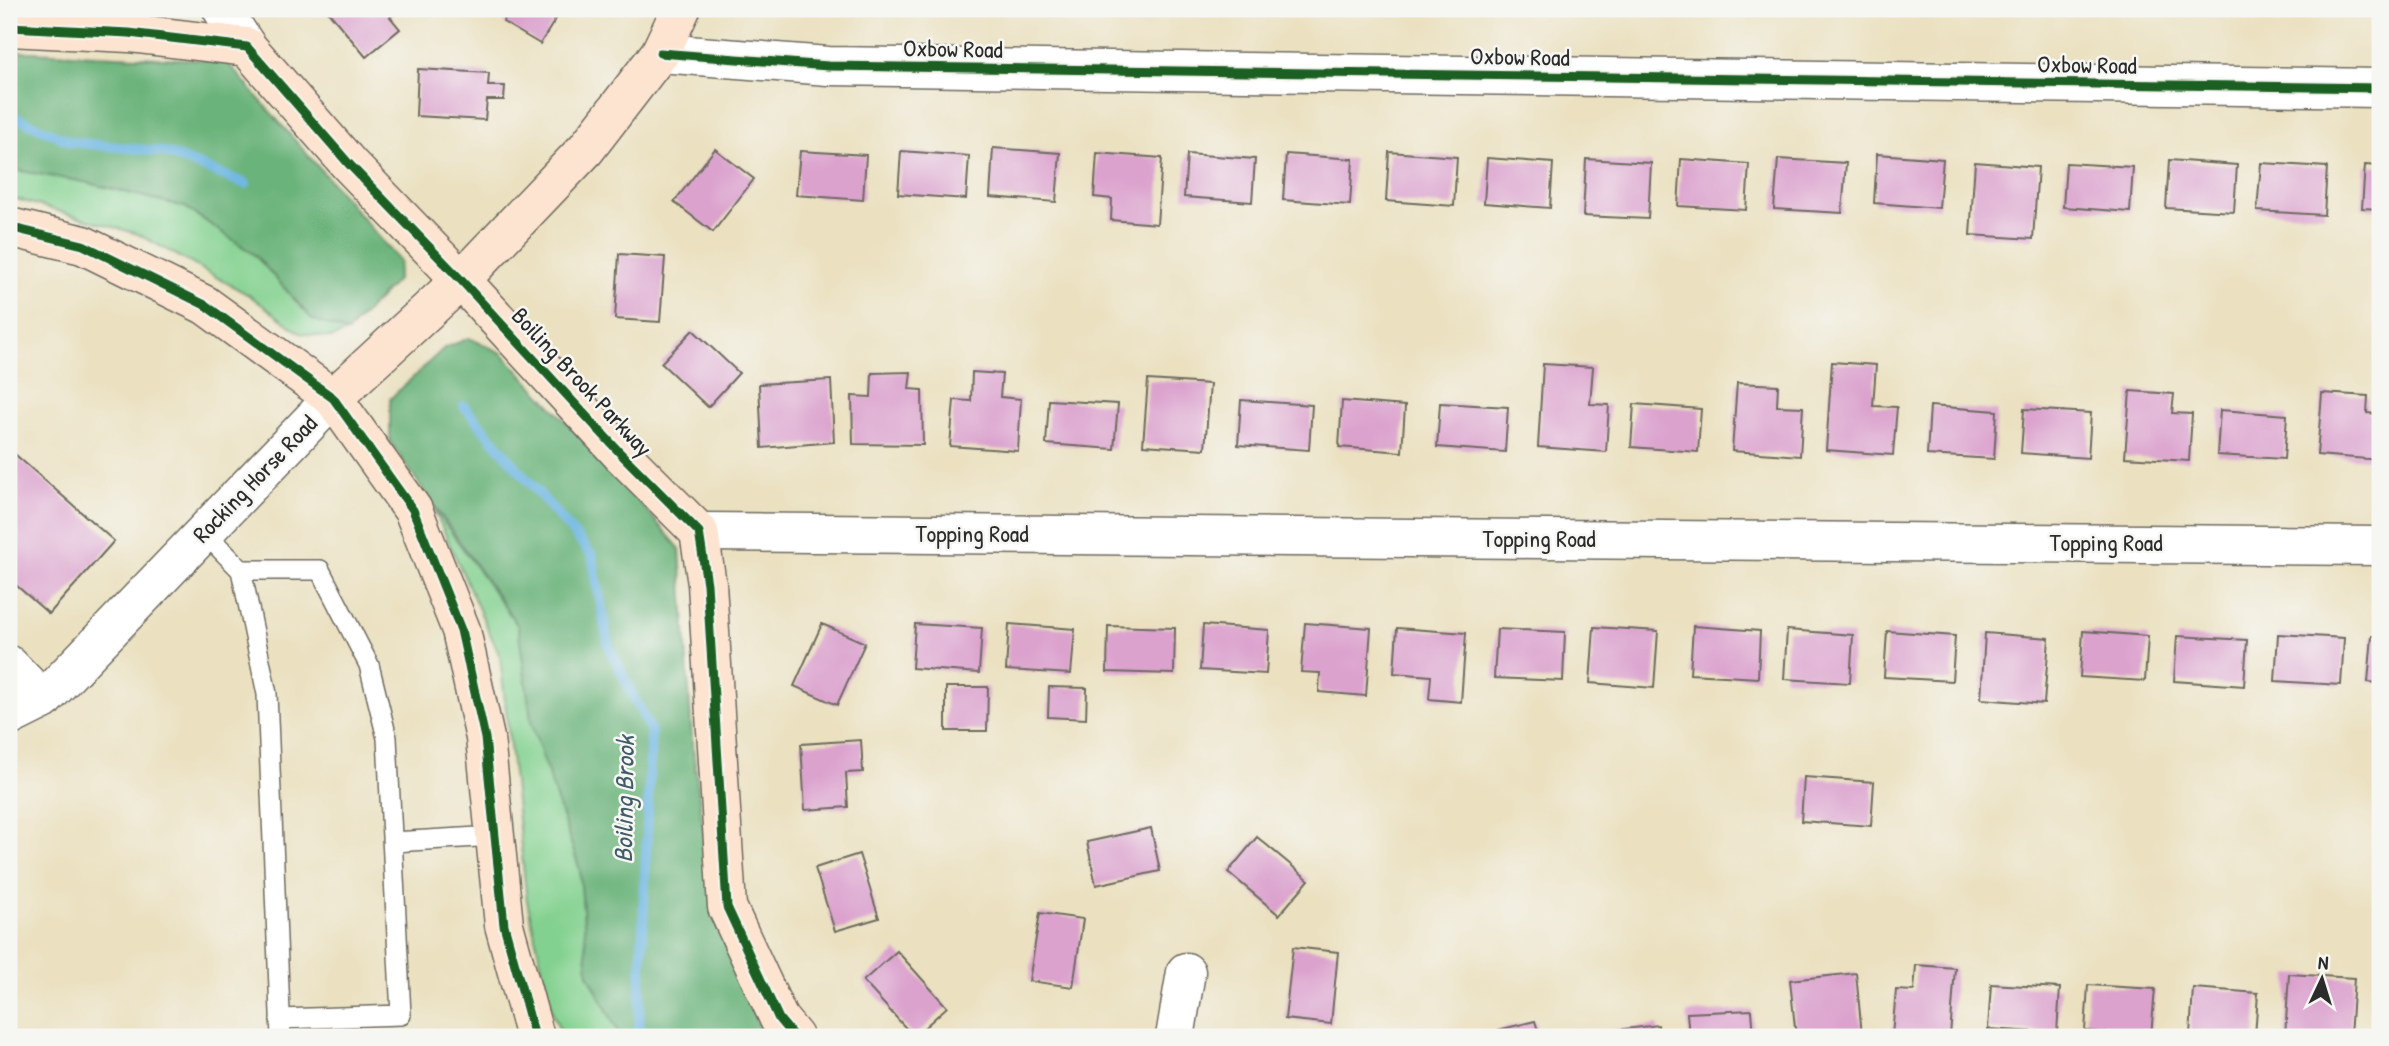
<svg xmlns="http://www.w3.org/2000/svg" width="2389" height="1046" font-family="'Patrick Hand',sans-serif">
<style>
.green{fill:#83d190;stroke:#577e5e;stroke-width:2}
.forest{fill:#6ab37a;stroke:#4a6f52;stroke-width:2}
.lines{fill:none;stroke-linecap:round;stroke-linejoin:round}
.stream{stroke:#6ab5e2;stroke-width:10}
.building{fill:#dba2ce}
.lane-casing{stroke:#6e6b60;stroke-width:22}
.street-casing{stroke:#6e6b60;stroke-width:41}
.secondary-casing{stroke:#6e6b60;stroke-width:41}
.lane{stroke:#fff;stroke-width:19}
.street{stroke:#fff;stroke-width:38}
.secondary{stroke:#fde4d0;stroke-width:38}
.cycleway-casing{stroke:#f6f6f2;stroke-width:13}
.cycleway{stroke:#1b5e20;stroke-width:9}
.labels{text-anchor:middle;stroke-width:5;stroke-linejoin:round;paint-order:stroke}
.street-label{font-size:24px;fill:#2b2b2b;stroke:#f6f6f2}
.water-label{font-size:26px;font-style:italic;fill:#415b6b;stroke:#f6f6f2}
</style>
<rect width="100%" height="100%" fill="#f6f6f2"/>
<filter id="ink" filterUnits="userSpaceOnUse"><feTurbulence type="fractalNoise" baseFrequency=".0143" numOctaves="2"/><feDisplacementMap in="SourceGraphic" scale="14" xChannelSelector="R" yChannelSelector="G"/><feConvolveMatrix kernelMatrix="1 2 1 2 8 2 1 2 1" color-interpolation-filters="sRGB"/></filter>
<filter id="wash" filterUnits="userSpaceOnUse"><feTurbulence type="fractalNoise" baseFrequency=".00686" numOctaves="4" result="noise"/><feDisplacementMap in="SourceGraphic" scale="28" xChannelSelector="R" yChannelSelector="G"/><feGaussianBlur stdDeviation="1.57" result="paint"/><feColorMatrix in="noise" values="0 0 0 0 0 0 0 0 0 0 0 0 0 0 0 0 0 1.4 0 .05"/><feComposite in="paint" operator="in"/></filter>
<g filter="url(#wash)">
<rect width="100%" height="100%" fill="#ebe1c1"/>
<g class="green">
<polygon points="9,169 85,182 185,207 255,255 312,319 347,332 332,338 300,333 249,295 138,234 20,200 9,199"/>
<polygon points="433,507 518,626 532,725 580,870 588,974 621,1037 563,1037 553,1015 527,901 500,656"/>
</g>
<g class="forest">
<polygon points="9,51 226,61 400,261 397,280 347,332 312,319 255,255 185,207 85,182 9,169"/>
<polygon points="469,338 502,353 621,481 680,549 692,740 714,915 763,1037 621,1037 588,974 580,870 532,725 518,626 390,442 390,399 444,348"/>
</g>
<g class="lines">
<g class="stream">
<polyline points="9,114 71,142 164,152 246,184"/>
<polyline points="464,406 592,555 609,647 651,732 639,1027 649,1037"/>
</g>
</g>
<g id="blocks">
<g class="building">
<polygon points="326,9 400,9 390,17 400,29 366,57"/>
<polygon points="511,9 562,9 540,44 503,22"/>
<polygon points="418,69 489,73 488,86 505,86 504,100 487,100 485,120 416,116"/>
<polygon points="993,148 1060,153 1056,202 990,197"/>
<polygon points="715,149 754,179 713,232 674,202"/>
<polygon points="800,151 866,155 863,200 796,195"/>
<polygon points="901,151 969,156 966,199 898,194"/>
<polygon points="1389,152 1457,157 1454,206 1386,201"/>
<polygon points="1097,153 1162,158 1157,224 1111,220 1112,199 1094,197"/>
<polygon points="1187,154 1255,159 1252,202 1184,197"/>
<polygon points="1286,154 1353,159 1350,205 1283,200"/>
<polygon points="1877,154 1943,159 1939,208 1874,203"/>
<polygon points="1487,158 1553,163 1550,208 1484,203"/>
<polygon points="1586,159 1651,163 1648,219 1583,216"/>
<polygon points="1681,159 1749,164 1746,210 1678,206"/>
<polygon points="1778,159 1846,163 1842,213 1774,209"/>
<polygon points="2169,160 2237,165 2234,212 2166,208"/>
<polygon points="1975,162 2038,167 2033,239 1970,235"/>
<polygon points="2066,163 2133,167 2130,212 2063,207"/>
<polygon points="2261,163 2327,167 2324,215 2257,211"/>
<polygon points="2365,165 2380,166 2380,209 2362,208"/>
<polygon points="619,254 665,257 660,322 615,319"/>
<polygon points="693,330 739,373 708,407 661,363"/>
<polygon points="1832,362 1876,365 1873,406 1897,407 1893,455 1826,450"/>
<polygon points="1543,364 1593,367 1590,404 1609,405 1606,452 1538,447"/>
<polygon points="911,372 909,389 922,390 923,445 853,444 852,396 871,397 872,373"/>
<polygon points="972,372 1002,374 1000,397 1021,399 1018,451 950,446 954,400 971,401"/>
<polygon points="831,380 834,442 762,448 759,384"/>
<polygon points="1148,380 1210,384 1205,449 1143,445"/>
<polygon points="1737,383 1778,385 1777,406 1803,407 1800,456 1732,451"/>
<polygon points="2130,391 2174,394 2172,413 2192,414 2189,461 2125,457"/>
<polygon points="2322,393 2368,396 2367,413 2380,414 2380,460 2317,455"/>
<polygon points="1049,400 1118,404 1114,449 1046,444"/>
<polygon points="1241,400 1312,405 1309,450 1238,445"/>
<polygon points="1342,401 1405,406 1402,452 1339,447"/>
<polygon points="1440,403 1508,407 1505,452 1437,447"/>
<polygon points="1634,404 1701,409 1698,452 1631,447"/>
<polygon points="1930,406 1997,411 1994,459 1927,455"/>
<polygon points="2024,409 2091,413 2088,458 2021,453"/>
<polygon points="2220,410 2287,415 2284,459 2217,455"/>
<polygon points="9,449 114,541 49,614 9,579"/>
<polygon points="1305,623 1371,628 1366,696 1319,692 1320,673 1301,672"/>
<polygon points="822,624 865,643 837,705 794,686"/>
<polygon points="915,624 982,628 979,673 912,668"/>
<polygon points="1009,624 1075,629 1071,674 1006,670"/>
<polygon points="1203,625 1269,630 1266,674 1200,670"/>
<polygon points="1108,626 1175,628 1174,674 1107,672"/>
<polygon points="1693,626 1760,631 1758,678 1690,674"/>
<polygon points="1594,627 1658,631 1654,688 1590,683"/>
<polygon points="1397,628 1466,633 1461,702 1429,699 1431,676 1394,673"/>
<polygon points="1497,629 1565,632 1563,681 1494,678"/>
<polygon points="1787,630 1853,635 1850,683 1784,679"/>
<polygon points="1887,631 1955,636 1952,681 1884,677"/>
<polygon points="2083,631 2148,636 2145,681 2080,677"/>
<polygon points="1985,633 2049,638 2044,704 1981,699"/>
<polygon points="2278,634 2344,638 2341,685 2275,681"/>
<polygon points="2177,636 2247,640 2244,686 2174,681"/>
<polygon points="2372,636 2380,636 2380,683 2368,682"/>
<polygon points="946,687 988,687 987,731 946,731"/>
<polygon points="1049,687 1087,688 1086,719 1048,717"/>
<polygon points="861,740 863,772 846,773 848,807 805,810 801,744"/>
<polygon points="1804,777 1874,782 1871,826 1801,821"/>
<polygon points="1151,828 1160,871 1096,885 1087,842"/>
<polygon points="1257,837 1309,880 1279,915 1228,872"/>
<polygon points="859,854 879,918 835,931 815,868"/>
<polygon points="1040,913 1083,919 1073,987 1029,981"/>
<polygon points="1293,947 1338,952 1331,1024 1285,1019"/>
<polygon points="897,951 947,1007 914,1037 863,981"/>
<polygon points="1916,965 1955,968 1950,1037 1892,1036 1896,990 1914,991"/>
<polygon points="1856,973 1862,1035 1796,1037 1790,980"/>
<polygon points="2289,974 2354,978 2350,1037 2285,1037"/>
<polygon points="1991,984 2060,988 2057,1033 1988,1029"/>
<polygon points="2088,985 2155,989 2151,1036 2085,1031"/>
<polygon points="2193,988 2258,993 2255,1037 2190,1035"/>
<polygon points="1752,1010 1754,1037 1689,1037 1687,1013"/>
<polygon points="1535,1021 1540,1037 1500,1037 1498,1030"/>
<polygon points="1658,1025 1659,1037 1591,1037 1590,1033"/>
</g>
</g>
</g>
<g filter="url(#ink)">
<use href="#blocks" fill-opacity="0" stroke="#6e6b60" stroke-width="2"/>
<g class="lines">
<g class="lane-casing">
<g id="lane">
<polyline points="204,532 241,570 267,694 281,1037"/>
<polyline points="241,570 320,570 369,665 387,738 401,1015 280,1019"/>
<polyline points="393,842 495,836"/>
</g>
</g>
<g class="street-casing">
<g id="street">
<polyline points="222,9 247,47"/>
<polyline points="660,53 828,66 2380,88"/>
<polyline points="699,532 2380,546"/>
<polyline points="9,665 43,700"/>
<polyline points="9,717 43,700 333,398"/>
<polyline points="1175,1037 1186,972"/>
</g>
</g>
<g class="secondary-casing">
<g id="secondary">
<polyline points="9,27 129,33 247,47 349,164 461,280 621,454 699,532 707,584 727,907 779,1019 794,1037"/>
<polyline points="9,227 83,245 205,305 333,398 413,510 461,630 485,738 504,925 535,1037"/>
<polyline points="333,398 461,280 586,149 660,53 681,9"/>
</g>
</g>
<use href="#lane" class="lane"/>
<use href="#street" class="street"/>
<use href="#secondary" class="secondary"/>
<g class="cycleway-casing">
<g id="cycleway">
<polyline points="9,27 129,33 247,47 349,164 461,280 621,454 699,532 707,584 727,907 779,1019 794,1037"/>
<polyline points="660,53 828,66 2380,88"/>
<polyline points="9,227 83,245 205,305 333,398 413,510 461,630 485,738 504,925 535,1037"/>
</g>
</g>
<use href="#cycleway" class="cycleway"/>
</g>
</g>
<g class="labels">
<g class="street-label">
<text transform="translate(953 49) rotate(1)" y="8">Oxbow Road</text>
<text transform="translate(1520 57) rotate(1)" y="8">Oxbow Road</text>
<text transform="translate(2087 65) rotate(1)" y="8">Oxbow Road</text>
<text transform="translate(582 382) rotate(47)" y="8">Boiling Brook Parkway</text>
<text transform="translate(255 479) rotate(-46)" y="8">Rocking Horse Road</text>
<text x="972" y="542">Topping Road</text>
<text x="1539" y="547">Topping Road</text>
<text x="2106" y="551">Topping Road</text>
</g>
<g class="water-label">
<text transform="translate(624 799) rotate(-89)" y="9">Boiling Brook</text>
</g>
</g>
<rect width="2389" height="1046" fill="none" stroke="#f6f6f2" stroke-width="35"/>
<g transform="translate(2322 979) rotate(4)" stroke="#f6f6f2" stroke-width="5" paint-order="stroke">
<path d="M0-5L12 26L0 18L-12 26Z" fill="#2b2b2b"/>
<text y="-10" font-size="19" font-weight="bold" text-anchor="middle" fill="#2b2b2b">N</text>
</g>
</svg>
